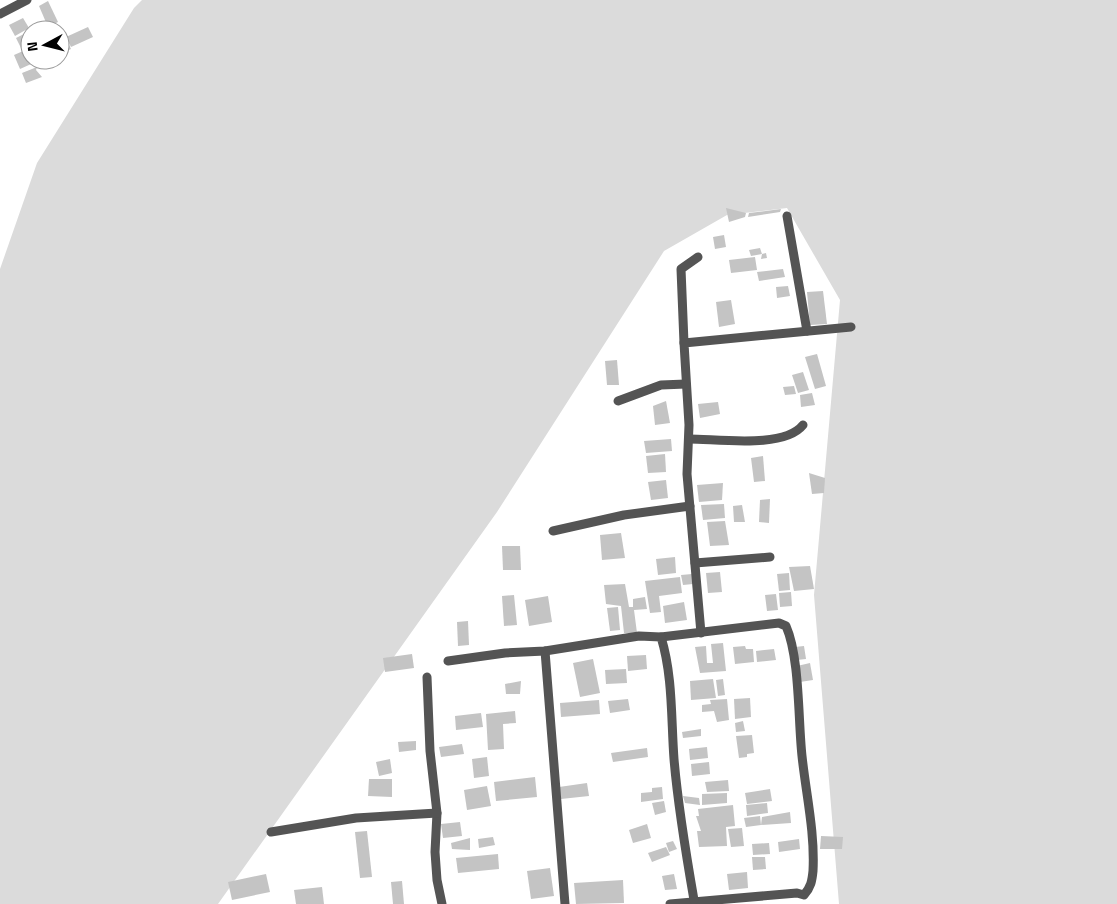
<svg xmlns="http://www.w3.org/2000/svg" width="1117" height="904" font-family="'Titillium Web',sans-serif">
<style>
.green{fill:#dbdbdb}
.building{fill:#c4c4c4}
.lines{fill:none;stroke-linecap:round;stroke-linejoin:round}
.street{stroke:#545454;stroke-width:9}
</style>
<rect width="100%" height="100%" fill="#fff"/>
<polygon class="green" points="142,0 1117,0 1117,904 839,904 814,595 840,300 787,208 727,215 664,251 497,512 218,904 0,904 0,269 37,163 134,8"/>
<g class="building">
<polygon points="48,1 58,22 48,27 39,6"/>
<polygon points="23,18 29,28 15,36 9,25"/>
<polygon points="88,27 93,37 71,47 66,37"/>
<polygon points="30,31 30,44 21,48 16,38"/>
<polygon points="66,39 71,49 60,54 60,42"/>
<polygon points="30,48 30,60 40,60 20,69 14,55"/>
<polygon points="37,67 36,70 42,77 26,83 22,73"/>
<polygon points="726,208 746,213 745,217 729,222"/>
<polygon points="781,209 780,212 748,217 749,213"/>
<polygon points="724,235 726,247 715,249 713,237"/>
<polygon points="760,248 762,254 766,253 767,258 761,259 762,254 751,256 749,250"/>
<polygon points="755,257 757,270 731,273 729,260"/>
<polygon points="783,269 785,277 759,281 757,272"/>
<polygon points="788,286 790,296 777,298 776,287"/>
<polygon points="823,291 827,324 810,325 807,292"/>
<polygon points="731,300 735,324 719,327 716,302"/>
<polygon points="817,354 826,386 815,389 805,357"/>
<polygon points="617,360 619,385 607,385 605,361"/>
<polygon points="803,372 809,390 798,393 792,375"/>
<polygon points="794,386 796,394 785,395 783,387"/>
<polygon points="812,393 815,405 801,407 800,395"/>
<polygon points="666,401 670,423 655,425 653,406"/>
<polygon points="718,402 720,414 700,418 698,404"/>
<polygon points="671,439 672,451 646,453 644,441"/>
<polygon points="665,454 666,472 648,473 646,456"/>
<polygon points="763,456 765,481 754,482 751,458"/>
<polygon points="809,473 825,478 824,493 812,494"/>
<polygon points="666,480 668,498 651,500 648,482"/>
<polygon points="723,483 722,500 699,502 697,485"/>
<polygon points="770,499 769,523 759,522 760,500"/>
<polygon points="724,504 725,518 703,520 701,505"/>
<polygon points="742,505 745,522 734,522 733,506"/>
<polygon points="725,521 729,545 710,546 707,522"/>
<polygon points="621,533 625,558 602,560 600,535"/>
<polygon points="502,546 520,546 521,570 503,570"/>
<polygon points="675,557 676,573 658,575 656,559"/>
<polygon points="810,566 814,589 794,591 789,567"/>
<polygon points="720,572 722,592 708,593 706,573"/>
<polygon points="789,573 790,590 779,591 777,574"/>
<polygon points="692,574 693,584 683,585 681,575"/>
<polygon points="680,577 682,593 659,596 661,612 650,613 645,581"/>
<polygon points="625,584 629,607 633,607 633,599 645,597 647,609 634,610 637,633 624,633 621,606 606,604 604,585"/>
<polygon points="791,592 792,606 780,607 779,593"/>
<polygon points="776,594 778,610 767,611 765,595"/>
<polygon points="514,595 517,625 504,626 502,596"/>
<polygon points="548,596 552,622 529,626 525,600"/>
<polygon points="684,602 687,620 665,623 663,606"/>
<polygon points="618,607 620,630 610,631 607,608"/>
<polygon points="468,621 469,645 458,646 457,622"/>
<polygon points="723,643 726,671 700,673 695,647 706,646 707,663 713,663 711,644"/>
<polygon points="745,646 746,649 753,649 754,662 735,664 733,647"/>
<polygon points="804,646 806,659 797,660 795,647"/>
<polygon points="774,649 776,660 757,662 756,651"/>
<polygon points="412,654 414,668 385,672 383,658"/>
<polygon points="646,655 647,669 628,671 627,656"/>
<polygon points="593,659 600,693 580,697 573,663"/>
<polygon points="810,663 813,680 800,682 797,666"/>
<polygon points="626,669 627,683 606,684 605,670"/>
<polygon points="713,679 716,698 691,700 690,681"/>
<polygon points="723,679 725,695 718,696 716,680"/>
<polygon points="521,681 520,694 506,694 505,684"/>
<polygon points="750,698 751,717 735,719 734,699"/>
<polygon points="628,699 630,710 610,713 608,701"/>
<polygon points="727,699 729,720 717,722 714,711 702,712 702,705 711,704 710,700"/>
<polygon points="599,700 600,714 561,717 560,703"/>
<polygon points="515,711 516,723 503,724 504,749 488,750 486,714"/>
<polygon points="481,713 483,727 456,730 455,716"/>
<polygon points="743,721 745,731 736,732 735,723"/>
<polygon points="701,729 701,736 683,738 682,732"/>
<polygon points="752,735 754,753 747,754 747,757 739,758 736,736"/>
<polygon points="416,741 416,750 399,752 398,742"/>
<polygon points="462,744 464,754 441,757 439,747"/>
<polygon points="707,747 708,758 690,760 689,749"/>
<polygon points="647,748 648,757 613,762 611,753"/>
<polygon points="487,757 489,776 474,778 472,759"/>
<polygon points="390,759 392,773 379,776 376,762"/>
<polygon points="709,762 710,774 692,776 691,764"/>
<polygon points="535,777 537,797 496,801 494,782"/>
<polygon points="369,779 392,779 392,797 368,796"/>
<polygon points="728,780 729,791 707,792 705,782"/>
<polygon points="587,783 589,796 561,799 559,787"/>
<polygon points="487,786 491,806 467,810 464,790"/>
<polygon points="662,787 663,799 641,802 641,793 652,792 652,788"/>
<polygon points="770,789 772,801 747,804 745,793"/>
<polygon points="727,793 727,803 702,805 702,794"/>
<polygon points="683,796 699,798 700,805 685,803"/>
<polygon points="664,801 666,812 655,815 652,803"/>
<polygon points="767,803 768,813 747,816 746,805"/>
<polygon points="733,805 735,826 726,827 727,846 699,847 697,831 701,831 696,816 699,816 698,809"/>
<polygon points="790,812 791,823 761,825 762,817"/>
<polygon points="760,816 761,825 746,827 744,818"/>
<polygon points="460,822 462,836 443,838 441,824"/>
<polygon points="647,824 651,838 633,843 629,830"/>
<polygon points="742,828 744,846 731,847 728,829"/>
<polygon points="367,831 372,877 360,878 355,832"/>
<polygon points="821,836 843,837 842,849 820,849"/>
<polygon points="493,837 495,845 479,848 478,839"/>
<polygon points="470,838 470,850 452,849 451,843"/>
<polygon points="799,839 800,849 779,852 778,842"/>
<polygon points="673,841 677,849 669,852 666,843"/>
<polygon points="769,843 770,854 753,855 752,844"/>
<polygon points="666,847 670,855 652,862 648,853"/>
<polygon points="498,854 499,869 458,873 456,858"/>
<polygon points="752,857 765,857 766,869 753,870"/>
<polygon points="550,868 554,896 531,899 527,871"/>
<polygon points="747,872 748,888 729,890 727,874"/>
<polygon points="266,874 270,892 232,900 228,882"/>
<polygon points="674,874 677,889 665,890 662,876"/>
<polygon points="623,880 624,903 576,904 574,883"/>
<polygon points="402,881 404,904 393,904 391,882"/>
<polygon points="322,887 324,904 296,904 294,890"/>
</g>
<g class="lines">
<g class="street">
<polyline points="0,14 27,0"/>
<polyline points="787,216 807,331"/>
<polyline points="684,343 681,269 698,257"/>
<polyline points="618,401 661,385 686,384"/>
<path d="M689 439C718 439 784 449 803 425"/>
<polyline points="553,531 624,515 690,506"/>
<polyline points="695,563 770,557"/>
<polyline points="701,633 687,474 689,425 684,343 851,327"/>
<path d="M661 637 779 623 786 626C800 658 798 720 802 756 806 794 815 832 813 871 812 881 811 887 804 895L797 893 670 904"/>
<polyline points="545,651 565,904"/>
<path d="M448 661 505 653 545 651 639 636 661 637C673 676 671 719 674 759 678 807 686 854 694 900"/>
<polyline points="427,677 430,751 437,813 435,852 437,880 442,904"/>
<polyline points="271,832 356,818 437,813"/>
</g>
</g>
<g transform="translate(45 45) rotate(263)"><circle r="24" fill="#ffffff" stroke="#999999"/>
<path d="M0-4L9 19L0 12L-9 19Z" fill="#000000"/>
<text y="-8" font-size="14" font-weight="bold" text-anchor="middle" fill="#000000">N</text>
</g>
</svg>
